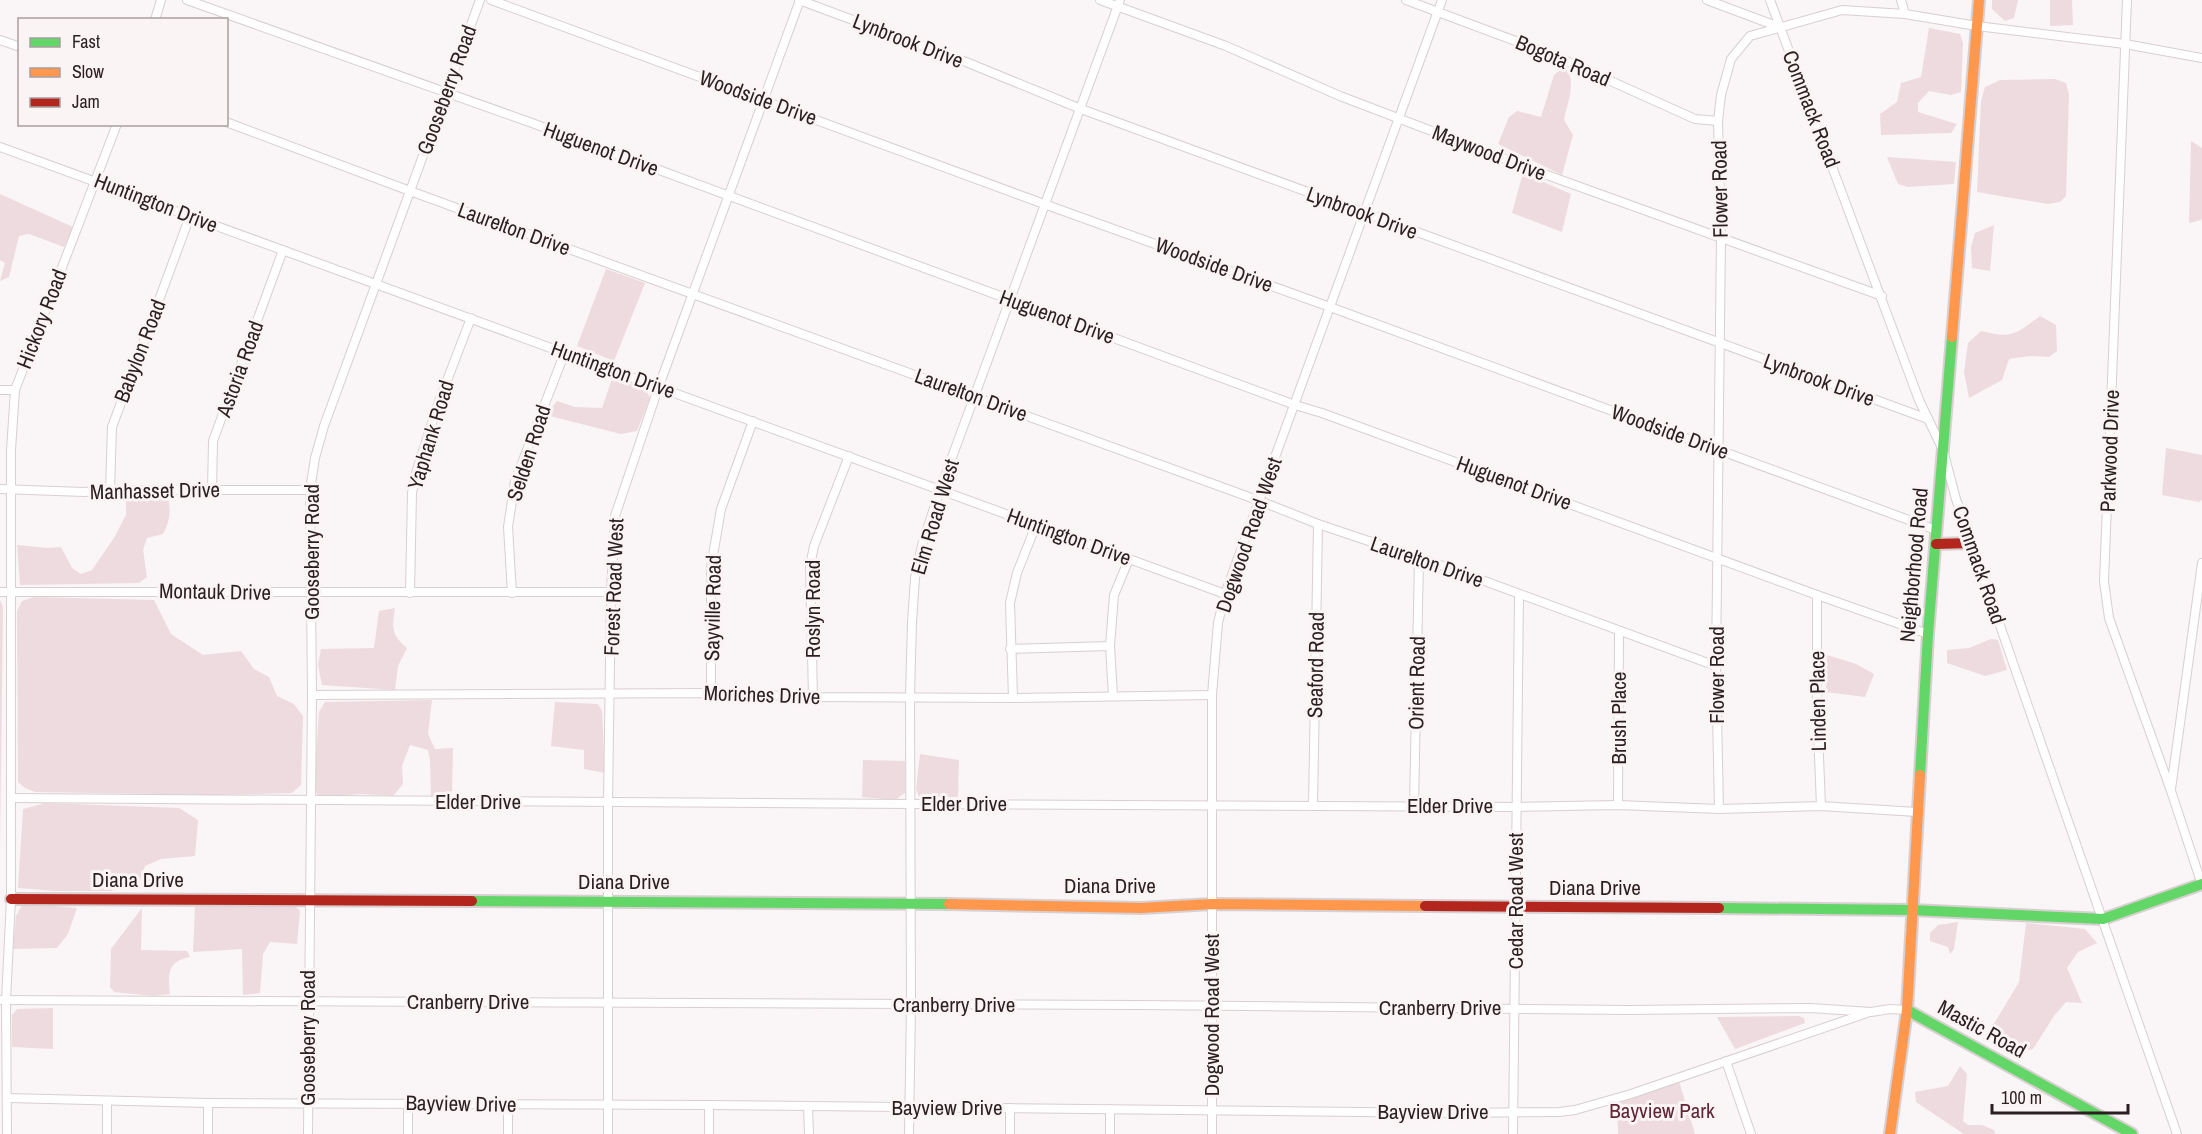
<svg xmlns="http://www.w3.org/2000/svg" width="2202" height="1134" font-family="'Archivo Narrow',sans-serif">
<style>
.green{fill:#eedbdf}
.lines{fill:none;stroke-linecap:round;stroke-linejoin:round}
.street-casing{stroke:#d8cfd1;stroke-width:10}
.fast-casing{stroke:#d8cfd1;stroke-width:14}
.slow-casing{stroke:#d8cfd1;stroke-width:14}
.jam-casing{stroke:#d8cfd1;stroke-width:14}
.street{stroke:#fefefe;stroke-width:8}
.fast{stroke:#63d668;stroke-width:10}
.slow{stroke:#ff974d;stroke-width:10}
.jam{stroke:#b3261e;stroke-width:10}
.labels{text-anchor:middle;stroke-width:6;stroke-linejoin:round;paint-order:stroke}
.street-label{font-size:21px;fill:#2b1f21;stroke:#fbf4f5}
.park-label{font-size:21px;fill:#602537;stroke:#fbf4f5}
</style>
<rect width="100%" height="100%" fill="#faf5f6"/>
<g class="green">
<polygon points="1992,0 2018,0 2014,18 2005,21 1992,9"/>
<polygon points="2050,0 2072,0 2073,25 2050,26"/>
<polygon points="1929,28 1960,34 1963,43 1961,92 1951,95 1929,91 1918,103 1918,112 1957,124 1951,133 1881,135 1880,114 1897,102 1901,83 1921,77"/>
<path d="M1564 67C1578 79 1567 104 1564 120L1573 135 1562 175 1498 144 1509 117 1517 111 1541 117 1554 75Z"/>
<polygon points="2055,79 2066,83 2069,95 2066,196 2060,202 2048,204 1977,192 1981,101 1985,87 2000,80"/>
<polygon points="2191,141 2202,148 2202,218 2201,220 2189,223"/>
<polygon points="1887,157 1956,162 1954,184 1908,187 1898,184"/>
<polygon points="1523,173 1571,194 1562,232 1512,213"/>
<polygon points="0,194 73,227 64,247 29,234 19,236 9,277 0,281 5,263 0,260"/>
<polygon points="1994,225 1990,271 1972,268 1971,247 1975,233"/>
<polygon points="606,269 645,283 614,361 577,346"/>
<path d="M2040 316 2056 325 2057 351 2049 357 2030 356 2009 359 2002 380 1969 398 1964 372 1968 343 1981 331C2012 339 2016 334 2040 316Z"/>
<polygon points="613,376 646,390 650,398 637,431 621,434 546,415 557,401 575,407 602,408"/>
<polygon points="2166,448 2202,455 2202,500 2199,502 2162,495"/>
<path d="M168 498C171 511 170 522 163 534L147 538 143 550 147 577 139 583 20 585 17 545 47 548 61 547 72 568 81 574 92 570 114 538 126 515V500Z"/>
<polygon points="34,597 154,600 171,634 203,655 241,651 254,669 269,677 277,696 294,704 303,716 301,785 292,793 213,795 35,792 25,788 18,782 17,611 22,601"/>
<polygon points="0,600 3,607 0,850"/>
<path d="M395 608C392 627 391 635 407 648L398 666 395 690 322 685 318 665 321 649 374 648 379 611Z"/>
<polygon points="1991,639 1998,640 2007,670 1985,676 1947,663 1947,650 1969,648"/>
<polygon points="1827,655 1856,664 1874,674 1865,697 1826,692"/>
<polygon points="432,700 428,734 435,749 453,748 452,794 431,796 430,760 428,750 410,745 402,766 403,784 393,796 362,794 319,797 314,788 319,712 325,702"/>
<polygon points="555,702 598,704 602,711 605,773 584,769 584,750 551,746"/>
<polygon points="920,754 959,760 958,797 919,797 916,789"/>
<polygon points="863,760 905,761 905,793 895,800 862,797"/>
<polygon points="45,803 179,808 198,820 195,856 161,859 145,866 139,883 111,891 56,891 18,888 23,809"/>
<polygon points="27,904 77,908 68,934 57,948 13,949 16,916 22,905"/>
<polygon points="294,905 300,911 297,944 270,942 263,954 260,993 243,995 242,949 193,952 195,907 257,907"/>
<path d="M142 908 141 950 187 951 190 957C167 961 168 974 170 994L154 996 114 992 110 987 111 949Z"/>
<polygon points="1958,922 1954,949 1950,954 1948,947 1930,941 1930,933 1938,925"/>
<path d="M2026 923 2085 929 2097 943 2078 952 2067 968 2082 1003 2066 1002 2054 1016 2033 1049C2010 1055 2003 1051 1986 1037L2019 982Z"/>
<polygon points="53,1008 53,1049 12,1047 12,1015 17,1009"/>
<polygon points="1799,1016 1804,1018 1805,1023 1735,1049 1717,1017"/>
<polygon points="1960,1066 1967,1074 1963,1121 1968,1125 1982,1125 1994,1130 1995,1134 1964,1134 1916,1102 1915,1092 1948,1086"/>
<polygon points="1679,1081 1695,1134 1618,1134 1617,1102"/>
</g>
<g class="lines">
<g class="street-casing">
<g id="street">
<polyline points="187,0 532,123 1295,405 1322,413 1817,595 1928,634"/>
<polyline points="491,0 1044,204 1330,307 1936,530"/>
<polyline points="799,0 966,62 1081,109 1928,419"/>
<polyline points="1100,0 1226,46 1340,96 1547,175 1882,296"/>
<polyline points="1406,0 1553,55 1695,119 1718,121"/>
<polyline points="1707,0 1779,27"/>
<polyline points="1770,0 1919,400 1943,450 1956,499 2177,1134"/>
<polyline points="1901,0 1905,14"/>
<polyline points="2127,0 2104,581 2109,618 2171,791 2202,885"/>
<polyline points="155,20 161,0"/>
<polyline points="0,40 20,47"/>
<polyline points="226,122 410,191 1260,501 1318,524 1449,568 1716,666"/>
<polyline points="0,147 1225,594"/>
<polyline points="0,390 15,390"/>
<polyline points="0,489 84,492 110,490 310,490"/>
<polyline points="110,490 112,427 190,216"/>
<polyline points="212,490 213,441 283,250"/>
<polyline points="0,592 611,592"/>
<polyline points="410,593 412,493 416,473 438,404 471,318"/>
<polyline points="512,593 508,527 515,481 565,352"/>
<polyline points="1817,595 1817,707 1821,806"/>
<polyline points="1010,649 1110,646"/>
<polyline points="711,693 711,567 721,509 753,421"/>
<polyline points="312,695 711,693 813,697 1013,698 1212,695"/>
<polyline points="1113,696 1110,646 1114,595 1129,559"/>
<polyline points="813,697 810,566 814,546 849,456"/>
<polyline points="1013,698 1010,603 1017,573 1036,525"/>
<polyline points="2171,789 2202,563"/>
<polyline points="11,798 911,804 1516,807 1618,805 1719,809 1821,806 1917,812"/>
<polyline points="1618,805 1619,631"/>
<polyline points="1313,806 1318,524"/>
<polyline points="1414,806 1419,559"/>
<polyline points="1719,809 1716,666 1721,237 1718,121 1721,95 1731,59 1750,36 1842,10 1905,14 1977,26 2125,44 2202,58"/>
<polyline points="0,1000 1137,1005 1628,1010 1810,1008 1871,1012 1890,1009 1907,1010"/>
<polyline points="1726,1061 1751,1134"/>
<polyline points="8,1098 208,1103 709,1105 1451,1113 1559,1112 1575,1110 1631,1094 1867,1013"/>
<polyline points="808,1106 809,1134"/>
<polyline points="7,1134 6,1000 11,899 11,450 15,390 117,124"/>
<polyline points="107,1134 107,1101"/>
<polyline points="208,1134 208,1103"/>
<polyline points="308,1134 312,695 310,490 315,458 324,426 480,0"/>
<polyline points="408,1134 408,1103"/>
<polyline points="508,1134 508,1105"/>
<polyline points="608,1134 608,802 611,592 615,516 659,386 800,0"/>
<polyline points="709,1134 709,1105"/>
<polyline points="909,1134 911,1005 910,696 912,622 915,578 922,545 940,490 1120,0"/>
<polyline points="1010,1134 1010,1108"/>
<polyline points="1110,1134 1110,1109"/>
<polyline points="1212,1134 1212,695 1218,623 1225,594 1442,0"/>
<polyline points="1513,1134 1519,595"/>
</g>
</g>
<g class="fast-casing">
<g id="fast">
<polyline points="1920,775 1928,634 1952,337"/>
<polyline points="472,901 949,904"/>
<polyline points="1719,908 1912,910 2103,919 2202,884"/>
<polyline points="1907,1010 2132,1134"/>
</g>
</g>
<g class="slow-casing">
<g id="slow">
<polyline points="1952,337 1979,0"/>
<polyline points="949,904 1141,908 1212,904 1425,906"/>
<polyline points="1890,1134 1907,1010 1920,775"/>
</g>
</g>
<g class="jam-casing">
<g id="jam">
<polyline points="1936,544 1971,543"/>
<polyline points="11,899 472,901"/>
<polyline points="1425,906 1719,908"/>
</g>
</g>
<use href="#street" class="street"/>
<use href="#fast" class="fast"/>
<use href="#slow" class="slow"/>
<use href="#jam" class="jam"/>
</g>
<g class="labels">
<g class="street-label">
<text transform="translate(908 41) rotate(21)" y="7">Lynbrook Drive</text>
<text transform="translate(1563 61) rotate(23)" y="7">Bogota Road</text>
<text transform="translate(447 90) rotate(-70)" y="7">Gooseberry Road</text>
<text transform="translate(758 98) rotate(20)" y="7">Woodside Drive</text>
<text transform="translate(1811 109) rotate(69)" y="7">Commack Road</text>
<text transform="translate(601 149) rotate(20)" y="7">Huguenot Drive</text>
<text transform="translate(1489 153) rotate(21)" y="7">Maywood Drive</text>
<text transform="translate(1720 189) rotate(-91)" y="7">Flower Road</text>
<text transform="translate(156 203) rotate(21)" y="7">Huntington Drive</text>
<text transform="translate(1362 213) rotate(20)" y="7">Lynbrook Drive</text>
<text transform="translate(514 229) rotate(20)" y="7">Laurelton Drive</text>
<text transform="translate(1214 265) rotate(20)" y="7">Woodside Drive</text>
<text transform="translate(1057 317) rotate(20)" y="7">Huguenot Drive</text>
<text transform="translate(42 319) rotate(-69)" y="7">Hickory Road</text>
<text transform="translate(140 351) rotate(-69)" y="7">Babylon Road</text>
<text transform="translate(240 369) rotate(-70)" y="7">Astoria Road</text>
<text transform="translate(613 370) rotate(20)" y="7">Huntington Drive</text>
<text transform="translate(1819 380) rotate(20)" y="7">Lynbrook Drive</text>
<text transform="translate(971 395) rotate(20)" y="7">Laurelton Drive</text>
<text transform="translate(1670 432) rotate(20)" y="7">Woodside Drive</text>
<text transform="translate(431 435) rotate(-73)" y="7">Yaphank Road</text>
<text transform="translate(2110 451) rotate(-88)" y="7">Parkwood Drive</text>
<text transform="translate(529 453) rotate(-72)" y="7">Selden Road</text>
<text transform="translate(1514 483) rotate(20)" y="7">Huguenot Drive</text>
<text transform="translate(155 491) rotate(-1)" y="7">Manhasset Drive</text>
<text transform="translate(935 517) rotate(-73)" y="7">Elm Road West</text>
<text transform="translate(1249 535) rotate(-71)" y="7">Dogwood Road West</text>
<text transform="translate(1069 537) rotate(20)" y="7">Huntington Drive</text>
<text transform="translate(312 552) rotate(-90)" y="7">Gooseberry Road</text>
<text transform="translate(1427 562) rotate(19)" y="7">Laurelton Drive</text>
<text transform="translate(1914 565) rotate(-85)" y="7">Neighborhood Road</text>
<text transform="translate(1979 565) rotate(71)" y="7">Commack Road</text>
<text transform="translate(614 587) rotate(-88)" y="7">Forest Road West</text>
<text transform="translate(215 592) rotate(1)" y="7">Montauk Drive</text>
<text transform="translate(713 608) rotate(-89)" y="7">Sayville Road</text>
<text transform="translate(813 609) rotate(-90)" y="7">Roslyn Road</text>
<text transform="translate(1316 665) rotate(-89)" y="7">Seaford Road</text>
<text transform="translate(1717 675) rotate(-90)" y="7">Flower Road</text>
<text transform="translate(1417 683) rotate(-89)" y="7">Orient Road</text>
<text transform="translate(762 695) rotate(2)" y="7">Moriches Drive</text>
<text transform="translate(1818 701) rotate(-91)" y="7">Linden Place</text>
<text transform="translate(1619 718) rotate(-90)" y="7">Brush Place</text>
<text x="478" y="809">Elder Drive</text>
<text x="964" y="811">Elder Drive</text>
<text x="1450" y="813">Elder Drive</text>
<text x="138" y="887">Diana Drive</text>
<text x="624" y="889">Diana Drive</text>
<text x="1110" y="893">Diana Drive</text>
<text x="1595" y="895">Diana Drive</text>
<text transform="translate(1516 901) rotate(-90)" y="7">Cedar Road West</text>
<text x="468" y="1009">Cranberry Drive</text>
<text x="954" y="1012">Cranberry Drive</text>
<text x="1440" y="1015">Cranberry Drive</text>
<text transform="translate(1212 1015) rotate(-90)" y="7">Dogwood Road West</text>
<text transform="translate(1982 1029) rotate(29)" y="7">Mastic Road</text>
<text transform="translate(308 1038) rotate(-90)" y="7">Gooseberry Road</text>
<text transform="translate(461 1104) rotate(1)" y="7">Bayview Drive</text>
<text x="947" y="1115">Bayview Drive</text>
<text x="1433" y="1119">Bayview Drive</text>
</g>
<g class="park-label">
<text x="1662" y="1118">Bayview Park</text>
</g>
</g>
<rect x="18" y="18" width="210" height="108" fill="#fbf4f5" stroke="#a89fa0" stroke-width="1.5"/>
<rect x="30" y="38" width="30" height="9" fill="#63d668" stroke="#a89fa0" stroke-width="1.5"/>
<text x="72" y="48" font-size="18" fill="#2b1f21">Fast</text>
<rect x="30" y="68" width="30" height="9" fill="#ff974d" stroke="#a89fa0" stroke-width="1.5"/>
<text x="72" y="78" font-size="18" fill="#2b1f21">Slow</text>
<rect x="30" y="98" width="30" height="9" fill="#b3261e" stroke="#a89fa0" stroke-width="1.5"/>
<text x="72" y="108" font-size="18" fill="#2b1f21">Jam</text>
<path d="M1992 1104v9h136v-9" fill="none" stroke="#2b1f21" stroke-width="3"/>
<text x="2001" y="1104" font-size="18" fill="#2b1f21" stroke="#fbf4f5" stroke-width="4.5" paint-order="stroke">100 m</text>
</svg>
